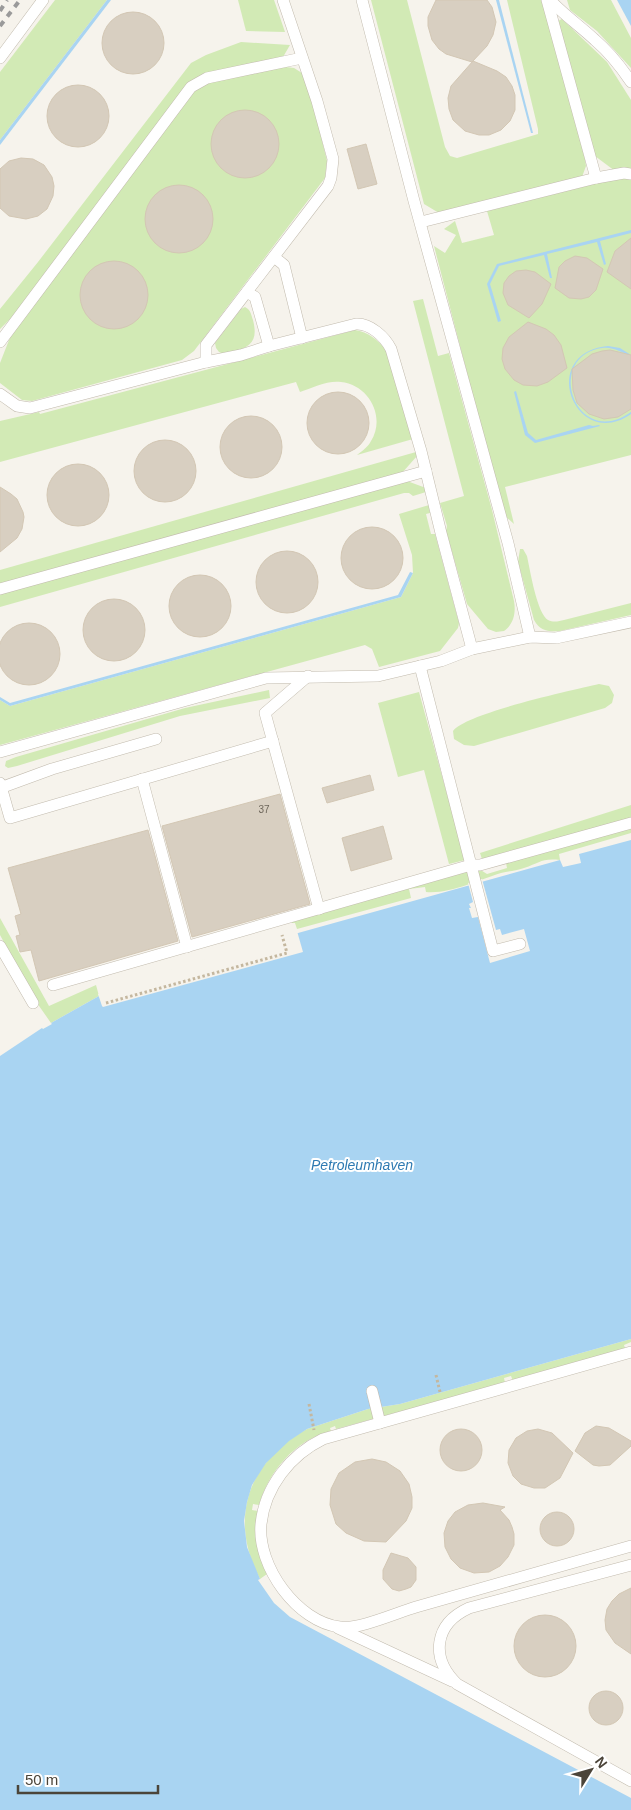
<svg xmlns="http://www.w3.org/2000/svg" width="631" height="1810" font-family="Arial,sans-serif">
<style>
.green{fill:#d2eab5}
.water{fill:#a9d4f2}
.pier{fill:#f6f3ec}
.building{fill:#d8cfc1;stroke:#d3c7b4}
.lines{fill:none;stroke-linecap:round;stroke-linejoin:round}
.service-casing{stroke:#c2bbae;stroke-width:12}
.path{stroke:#c4b79f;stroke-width:3;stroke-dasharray:2.5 2.5;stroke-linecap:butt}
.service{stroke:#fff;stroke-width:11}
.rail{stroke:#9a9a9a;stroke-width:4;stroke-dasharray:6 6;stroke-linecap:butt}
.labels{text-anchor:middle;stroke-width:4;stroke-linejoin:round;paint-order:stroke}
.number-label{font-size:10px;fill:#6e675b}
.water-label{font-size:14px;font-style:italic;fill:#2e7ab2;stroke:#fff}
</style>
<rect width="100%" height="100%" fill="#f6f3ec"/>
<g class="green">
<polygon points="55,0 107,0 0,140 0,72"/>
<polygon points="238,0 274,0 285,32 246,31"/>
<polygon points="371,0 407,0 445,147 450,156 457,158 538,134 538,129 507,0 542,0 585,159 586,166 582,177 439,213 424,204"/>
<polygon points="567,0 611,0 631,38 631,68 597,31 570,10"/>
<polygon points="562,19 607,62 631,100 631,169 615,171 595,156 558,21"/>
<polygon points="241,42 290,45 283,57 199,77 13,316 0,329 0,309 38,262 191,63 206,55"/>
<polygon points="286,67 294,68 302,73 313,103 327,161 325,178 194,351 182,360 32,401 22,400 0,383 0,363 11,335 193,91 202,84"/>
<polygon points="622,177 631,179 631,455 505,487 514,524 504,515 434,246 445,253 456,235 444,229 455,221 462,243 494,235 487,211"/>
<path d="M423 299 438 356 449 353 492 510 514 601C516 612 514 624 504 631L496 632 488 629 467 604 446 531 447 526 440 503 464 496 413 301Z"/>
<path d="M245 307C251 310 251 315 253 320 258 340 252 346 234 352 228 353 225 355 219 352L216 348 215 343 241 309Z"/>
<path d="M355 330C368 332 378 340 386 350L413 439 357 455C362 451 368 447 371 441 386 417 369 385 341 382 328 380 312 388 300 392L296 382 0 462V421L39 412 40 414Z"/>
<polygon points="416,452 417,456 402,473 0,584 0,570"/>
<polygon points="407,481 426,488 426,492 413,496 409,493 404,493 0,607 0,593"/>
<polygon points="429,505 430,513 426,514 431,534 435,534 459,623 458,628 440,651 379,667 372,649 365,645 0,745 0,700 10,706 401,597 413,573 412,555 399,514"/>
<path d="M520 549H523L527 556C530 570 537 614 548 620 554 623 559 621 564 620L631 603V615L560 631C548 632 540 631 534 620L518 562Z"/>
<path d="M599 684 609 686 614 695 612 703 605 708 474 746 464 745 454 739 453 731C466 713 573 690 599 684Z"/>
<polygon points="269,690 270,698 180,716 17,766 8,768 5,766 6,761 16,757 185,708"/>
<polygon points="419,692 465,860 449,864 424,770 398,777 378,703"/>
<polygon points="631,805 631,819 482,859 480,853"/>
<path d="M631 827V833L559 854 560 860C541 858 540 863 524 868 516 871 509 871 501 873 478 880 451 894 426 892L425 887 409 889 411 898 297 929 295 923H292V920L464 872 479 869 487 874 507 868 506 863Z"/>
<polygon points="0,918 49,1006 96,985 99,996 51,1023 37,1003 0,935"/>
<path d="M631 1339V1342L624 1345 625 1348 513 1381 511 1376 504 1378 505 1383 336 1429 335 1426 330 1428 331 1431C295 1440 269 1471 259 1505L253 1504 252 1510 258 1511C253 1534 258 1554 267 1574L260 1579C228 1519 248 1461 307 1429L368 1409 400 1404Z"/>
</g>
<g class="water">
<polygon points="107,0 111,0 0,145 0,140"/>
<polygon points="496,0 499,0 533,133 531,133"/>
<polygon points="617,0 631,0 631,26"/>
<polygon points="631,230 631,233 600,241 606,264 604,265 597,242 547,254 552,278 550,278 544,255 499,266 490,284 501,321 498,322 487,284 497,264"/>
<path d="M608 346 620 348 631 355C621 353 613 346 602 348 543 357 576 451 631 412V414C576 453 536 353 608 346Z"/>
<polygon points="516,391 528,433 536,440 589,425 593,426 599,425 600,426 535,443 525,435 514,392"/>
<polygon points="410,572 413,573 401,597 10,706 0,700 0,697 10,703 398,595"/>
<polygon points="631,840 631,1339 400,1404 368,1409 307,1429 289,1441 266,1463 252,1485 247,1502 244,1521 247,1547 260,1579 258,1580 274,1603 290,1617 631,1798 631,1810 0,1810 0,1056 42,1028 43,1029 52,1024 51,1023 99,996 298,933 560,860 563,867 581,863 579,854"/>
</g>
<g class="pier">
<polygon points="482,879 496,930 500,929 502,935 524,929 530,951 490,963 478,917 472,918 469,908 471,908 469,904 473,902 468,883"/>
<polygon points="297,931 303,952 103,1007 102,1006 98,994 152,975"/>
</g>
<g class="building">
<polygon points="436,0 487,0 492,7 496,22 493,35 487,46 472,62 446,54 439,49 432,40 428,26 428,17"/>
<circle cx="133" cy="43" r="31"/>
<polygon points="473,61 497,71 506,77 512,86 515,95 515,110 510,121 501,130 489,135 479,135 465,131 453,120 449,109 448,98 451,86"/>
<circle cx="78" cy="116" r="31"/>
<circle cx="245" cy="144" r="34"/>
<polygon points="366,144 377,184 358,189 347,149"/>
<polygon points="21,158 33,159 44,165 52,177 54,186 53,196 47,209 38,216 26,219 9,216 0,208 0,169 9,161"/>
<circle cx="179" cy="219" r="34"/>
<polygon points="631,238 631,289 607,272 615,251"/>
<polygon points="575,256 587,258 603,269 596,290 589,297 581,299 569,298 555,288 559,267 565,261"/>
<circle cx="114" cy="295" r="34"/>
<polygon points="526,270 535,272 551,284 542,304 529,318 508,305 503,293 504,283 509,276 516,271"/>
<polygon points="528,322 546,329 554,335 561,345 567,368 548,382 537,386 523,385 514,380 505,369 502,359 503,348 509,337"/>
<polygon points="610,350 631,355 631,409 618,417 604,419 589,414 577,403 573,390 572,369 592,354 602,351"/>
<circle cx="338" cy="423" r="31"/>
<circle cx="251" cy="447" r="31"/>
<circle cx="165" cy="471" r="31"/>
<circle cx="78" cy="495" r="31"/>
<polygon points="0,487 11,494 17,499 23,512 24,517 22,529 17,538 0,552"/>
<circle cx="372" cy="558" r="31"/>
<circle cx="287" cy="582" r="31"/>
<circle cx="200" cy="606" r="31"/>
<circle cx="114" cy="630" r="31"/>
<circle cx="29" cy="654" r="31"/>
<polygon points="370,775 374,790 327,803 322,788"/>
<polygon points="280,794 310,904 192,937 162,826"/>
<polygon points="383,826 392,859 351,871 342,838"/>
<polygon points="148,830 178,941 39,981 31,950 20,952 16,936 20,935 15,916 21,914 8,868"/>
<polygon points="596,1426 609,1428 631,1441 631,1446 610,1465 599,1466 593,1465 575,1451 585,1433"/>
<circle cx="461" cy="1450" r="21"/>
<polygon points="538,1429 552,1433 573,1453 560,1478 545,1488 534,1488 521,1484 513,1476 508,1463 509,1450 516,1438 527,1431"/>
<polygon points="372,1459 386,1462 400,1471 409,1484 412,1497 412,1508 406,1521 386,1542 364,1541 346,1533 336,1524 330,1505 331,1489 339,1473 355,1462"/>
<polygon points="483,1503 505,1507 500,1510 509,1520 512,1527 514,1534 514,1545 508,1557 500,1566 489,1572 474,1573 460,1568 451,1559 445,1547 444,1533 448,1521 455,1512 468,1505"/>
<circle cx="557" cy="1529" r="17"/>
<polygon points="391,1553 408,1558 416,1567 416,1580 411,1587 406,1589 399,1591 392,1589 383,1579 383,1570"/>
<polygon points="631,1588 631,1654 615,1643 606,1630 605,1620 607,1609 612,1601 619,1594"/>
<circle cx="545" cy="1646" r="31"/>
<circle cx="606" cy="1708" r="17"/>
</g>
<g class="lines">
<g class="service-casing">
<g id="service">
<polyline points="362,0 414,201 508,543 530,637"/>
<polyline points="547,0 596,178"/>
<path d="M550 0C564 15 580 26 595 40 609 52 621 67 631 82"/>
<polyline points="0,58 43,0"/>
<polyline points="421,222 596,178 624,173 631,174"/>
<polyline points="274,257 284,265 302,338"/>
<polyline points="247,292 255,297 269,346"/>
<polyline points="0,342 191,87 207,78 302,58"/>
<polyline points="206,362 206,345 328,186 331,178 333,159 317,101 283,0"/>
<path d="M0 394 17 406 30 408 206 362 241 355 269 346 356 324C370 323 385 337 391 349L421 451 441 533 472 649"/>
<polyline points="0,589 426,471"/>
<polyline points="420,666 493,951 520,944"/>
<polyline points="308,676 265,713 319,909"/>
<polyline points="0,752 266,678 378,676 441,661 472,649 530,637 556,638 631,622"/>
<polyline points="142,779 187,947"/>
<polyline points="0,783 10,818 273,741"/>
<polyline points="0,788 52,769 156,739"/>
<polyline points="0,946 33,1003"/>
<polyline points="53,985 471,865 480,865 631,823"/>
<path d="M631 1352 323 1439C290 1455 265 1487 261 1524 257 1566 297 1622 340 1627 358 1630 396 1613 416 1607 488 1586 559 1567 631 1546"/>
<polyline points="372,1391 380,1423"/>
<path d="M631 1565 469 1608C434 1624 430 1658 457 1684L631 1781"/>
<polyline points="338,1628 452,1681"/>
</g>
</g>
<g class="path">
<polyline points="106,1003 287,953 282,935"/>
<polyline points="436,1375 440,1392"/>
<polyline points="309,1404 314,1430"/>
</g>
<use href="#service" class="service"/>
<g class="rail">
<polyline points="0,11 7,0"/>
<polyline points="0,26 20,0"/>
</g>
</g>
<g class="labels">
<g class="number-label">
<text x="264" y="813">37</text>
</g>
<g class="water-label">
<text x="362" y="1170">Petroleumhaven</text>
</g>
</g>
<g transform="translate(591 1770) rotate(53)" stroke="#ffffff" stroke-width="4" paint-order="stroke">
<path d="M0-4L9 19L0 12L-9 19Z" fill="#4b4439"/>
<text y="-8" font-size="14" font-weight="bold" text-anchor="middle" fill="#4b4439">N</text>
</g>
<path d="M18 1785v8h140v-8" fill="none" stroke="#4b4439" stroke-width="2.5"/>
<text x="25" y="1785" font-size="15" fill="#4b4439" stroke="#ffffff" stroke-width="4" paint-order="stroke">50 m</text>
</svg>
